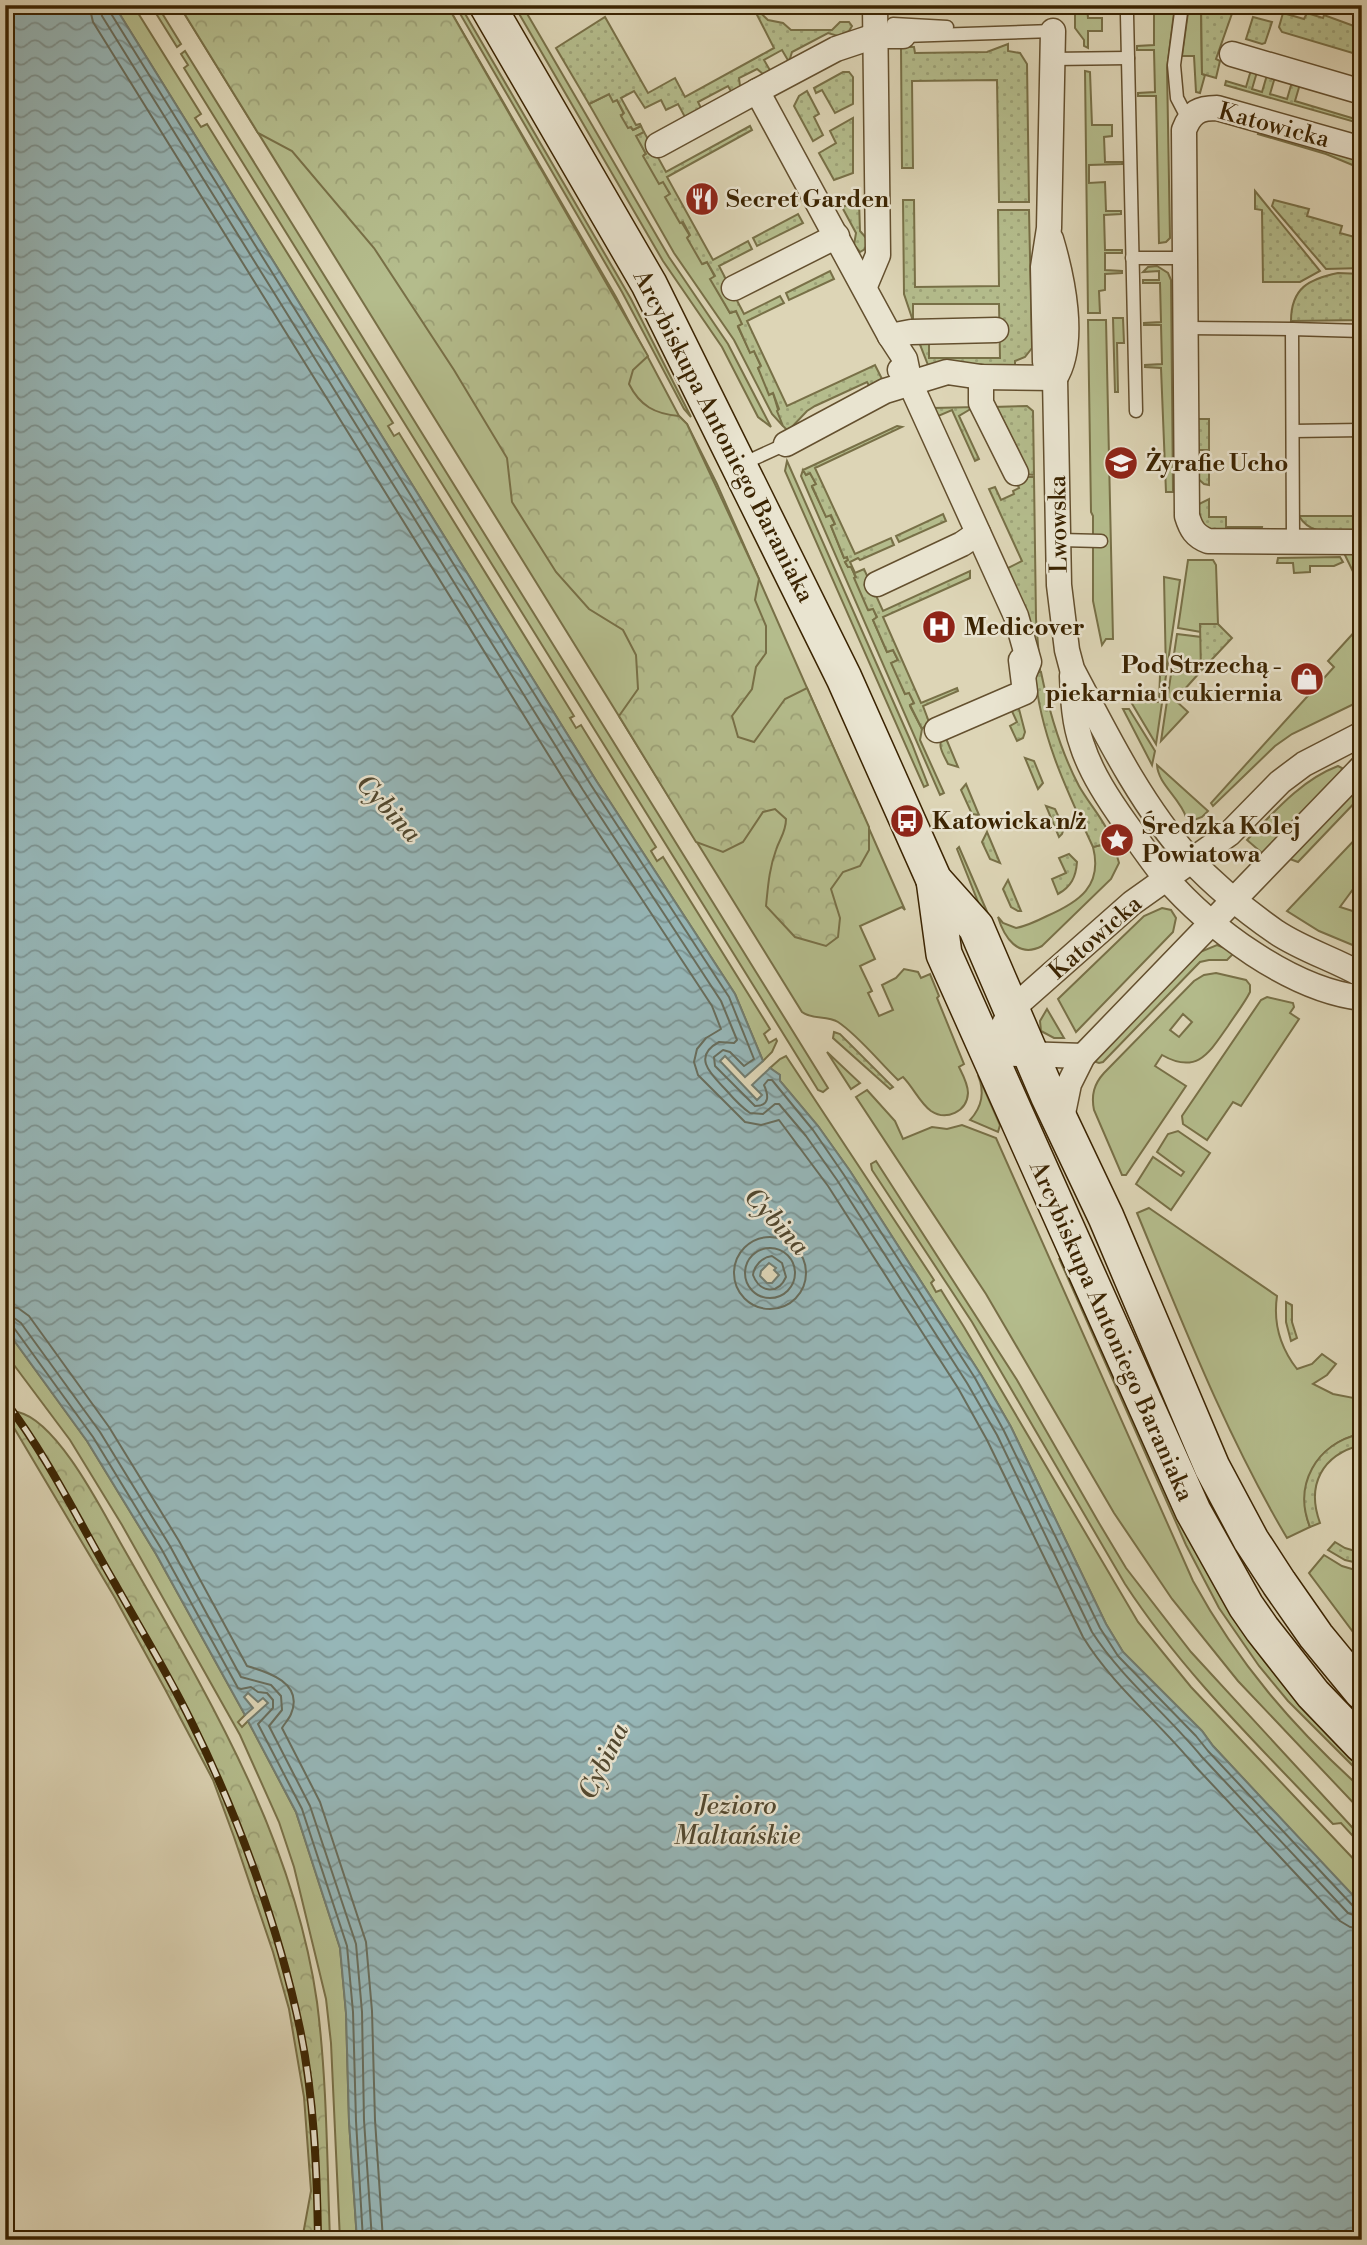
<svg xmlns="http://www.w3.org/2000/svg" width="1367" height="2245" font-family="'Libre Bodoni',serif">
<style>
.grass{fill:#b4bc8c;stroke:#787047;stroke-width:2;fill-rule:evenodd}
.forest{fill:url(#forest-crowns);stroke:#787047;stroke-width:2}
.park{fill:url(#park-dots);stroke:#787047;stroke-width:2}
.water{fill:url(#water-waves);stroke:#727c6f;stroke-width:2;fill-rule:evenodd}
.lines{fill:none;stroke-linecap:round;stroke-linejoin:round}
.shore{stroke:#686d5c;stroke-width:2}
.lane-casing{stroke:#64502f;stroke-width:15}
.street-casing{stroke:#64502f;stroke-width:27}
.secondary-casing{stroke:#3b2402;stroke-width:38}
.lane{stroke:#e9e4d0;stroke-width:12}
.street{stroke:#e9e4d0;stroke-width:24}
.secondary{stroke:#e9e4d0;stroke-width:35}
.rail-casing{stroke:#3b2402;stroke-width:8}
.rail{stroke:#e9e4d0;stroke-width:5;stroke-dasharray:16;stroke-linecap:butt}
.labels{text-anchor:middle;stroke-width:5;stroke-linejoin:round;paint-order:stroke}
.street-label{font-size:24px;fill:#3b2402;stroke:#e9e4d0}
.poi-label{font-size:24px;font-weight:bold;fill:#3b2402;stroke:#e9e4d0;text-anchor:start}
.water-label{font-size:26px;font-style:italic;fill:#52482f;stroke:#e9e4d0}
</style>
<defs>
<pattern id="forest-crowns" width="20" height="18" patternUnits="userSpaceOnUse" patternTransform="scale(1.75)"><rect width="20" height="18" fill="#b4bc8c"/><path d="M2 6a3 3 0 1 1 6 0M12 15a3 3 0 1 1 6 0" fill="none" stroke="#9ca177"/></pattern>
<pattern id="park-dots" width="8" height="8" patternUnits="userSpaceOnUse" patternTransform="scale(1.75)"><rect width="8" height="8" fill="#b4bc8c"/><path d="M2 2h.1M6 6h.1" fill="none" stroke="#9ca177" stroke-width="1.8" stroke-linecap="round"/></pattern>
<pattern id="water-waves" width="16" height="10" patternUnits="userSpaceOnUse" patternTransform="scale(1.75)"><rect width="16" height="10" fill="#96b6b7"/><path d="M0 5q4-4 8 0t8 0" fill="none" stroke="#7c9493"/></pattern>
</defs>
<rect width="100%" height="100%" fill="#ddd5b6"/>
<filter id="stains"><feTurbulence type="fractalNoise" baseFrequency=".00286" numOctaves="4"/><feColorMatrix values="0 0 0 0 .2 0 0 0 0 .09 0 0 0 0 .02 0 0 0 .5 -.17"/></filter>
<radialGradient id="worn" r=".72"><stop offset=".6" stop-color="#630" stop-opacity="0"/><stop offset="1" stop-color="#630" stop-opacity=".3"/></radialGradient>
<g class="grass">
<polygon points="114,5 133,5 201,114 195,118 201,127 207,124 393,423 388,426 394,436 399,433 574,716 570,718 576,728 581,725 656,847 651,851 657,861 663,857 770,1029 764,1034 769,1043 776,1039 777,1041 772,1052 763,1061 735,994 597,782"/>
<polygon points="145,5 157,5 181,44 177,47 152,7 148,9"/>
<path d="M179 5H447L616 297 679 416 687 424 717 484 905 910 902 907 860 926 875 959 860 966 872 991 868 993 879 1016 893 1010 882 985 896 978 904 969 918 972 921 978 930 974 939 996 937 998 964 1064 959 1067C963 1075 968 1084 968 1093 967 1112 946 1121 931 1111 920 1103 913 1087 903 1077L898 1080C880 1063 859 1036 838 1022 827 1015 812 1020 802 1012Z"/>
<polygon points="455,5 460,5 631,299 691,417 684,409 622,292"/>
<polygon points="514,5 522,5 669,257 728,344 771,427 758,417 722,347 663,261"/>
<polygon points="1075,5 1087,5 1088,18 1102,18 1102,31 1088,31 1088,48 1084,46 1084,40 1075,28"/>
<polygon points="1158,5 1175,5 1167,68 1170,238 1166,242 1159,243 1156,96 1138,96 1138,93 1155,92 1154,50 1137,50 1137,46 1154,45 1154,7"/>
<polygon points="1189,5 1201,5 1202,74 1205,75 1200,93 1196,92 1194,56 1182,56"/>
<polygon points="185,51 828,1088 823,1092 818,1090 789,1043 184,68 188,65 181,54"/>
<polygon points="1085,71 1090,72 1092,125 1112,125 1112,136 1104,137 1105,162 1122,162 1122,164 1089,165 1089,183 1105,182 1106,211 1121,211 1121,214 1104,215 1105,250 1122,250 1122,253 1105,253 1105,270 1122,271 1122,273 1105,274 1105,290 1099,291 1100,313 1088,313"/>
<polygon points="609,94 617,100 624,114 621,115 633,130 641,126 644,132 637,136 646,154 644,155 659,183 663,181 670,194 666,197 690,236 688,237 703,264 707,262 715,277 711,279 730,313 736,311 743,324 738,327 750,352 754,351 761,366 758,368 770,394 773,393 783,426 772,414 734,340 674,253 589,104"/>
<polygon points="1157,266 1168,273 1171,280 1173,492 1166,492 1161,368 1145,367 1145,365 1162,364 1161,325 1144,325 1144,323 1161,322 1160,283 1143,283 1143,280 1159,280 1159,271 1143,272 1148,267"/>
<polygon points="1113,318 1123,318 1124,343 1117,343 1118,392 1115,392"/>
<polygon points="1088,320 1106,320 1113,639 1106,639 1102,645 1093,601 1093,516 1091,512"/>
<polygon points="787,461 912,744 928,785 924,787 785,471"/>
<polygon points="803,470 806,475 810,473 816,484 812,487 826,516 830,515 835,524 831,526 844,558 847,557 848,560 845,562 848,567 851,566 869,610 873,608 877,618 873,620 887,652 893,650 898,660 892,663 905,694 909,692 914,703 910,706 922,729 920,740 944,793 940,795 801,476"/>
<polygon points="1342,549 1362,549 1362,590"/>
<polygon points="1340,557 1343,562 1334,566 1310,566 1310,572 1294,573 1293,563 1277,563 1278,558"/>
<polygon points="1188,560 1213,560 1216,565 1218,624 1201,624 1201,632 1178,628"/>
<polygon points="1164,577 1180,580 1156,744 1131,702 1159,702 1160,675 1166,675"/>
<polygon points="1362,612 1362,700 1292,734 1275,746 1213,806 1211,803 1334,667 1328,661 1358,628 1358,614"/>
<polygon points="1177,634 1201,637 1201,671 1175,700 1188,712 1161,741"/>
<polygon points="1123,709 1129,709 1155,751 1152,765"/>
<path d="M1157 765 1208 811 1202 817 1194 820 1186 817C1180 798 1158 784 1157 765Z"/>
<path d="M1338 766 1342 768 1341 773 1268 849 1262 853 1247 840C1274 812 1301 780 1338 766Z"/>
<polygon points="1362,783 1362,795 1298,862 1290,859"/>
<polygon points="1362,832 1362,877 1340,907 1362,914 1362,949 1319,931 1287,911"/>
<path d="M1113 842 1119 863 1111 879 1042 946C1018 959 1004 937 998 917L1003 923 1016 928C1027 926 1037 921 1047 916 1079 902 1103 886 1093 847Z"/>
<polygon points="959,847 998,937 986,922 957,849"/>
<polygon points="1162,908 1171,910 1176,918 1173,932 1076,1032 1058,999 1144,916"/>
<polygon points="1217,945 1235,952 1227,960 1209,960 1200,962 1103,1062 1099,1063 1093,1061 1200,952"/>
<path d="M1216 973 1246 980 1250 985V992C1244 1004 1235 1015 1228 1026 1209 1053 1197 1075 1162 1055L1155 1066 1186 1086 1126 1175H1122L1094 1110C1091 1095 1094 1084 1104 1073L1194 981 1204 975ZM1183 1014 1192 1022 1179 1037 1170 1030Z"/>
<polygon points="1267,997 1293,1003 1294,1007 1290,1013 1299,1019 1241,1106 1233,1102 1207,1140 1183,1124 1182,1116 1261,1000"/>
<polygon points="1047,1009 1064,1038 1054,1038 1041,1031 1040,1021"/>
<polygon points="827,1052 860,1083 851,1089"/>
<polygon points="786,1056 934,1280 931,1283 936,1292 941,1290 964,1327 1138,1622 1191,1687 1362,1868 1362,1906 1213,1746 1202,1731 1123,1652 1106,1624 1011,1427 981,1375 850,1171 818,1126 780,1081 780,1075 770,1068 780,1059"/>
<path d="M978 1075 1000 1125 998 1132 970 1120C982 1107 985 1092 978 1075Z"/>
<path d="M867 1090 895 1121 903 1139 932 1127 947 1129 962 1125 996 1138 1193 1581C1238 1663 1293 1727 1362 1789V1812L1238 1681 1172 1599 1114 1513 986 1294 856 1097Z"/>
<polygon points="1178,1131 1210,1153 1171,1210 1136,1184 1153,1157 1181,1176 1184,1172 1157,1152 1168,1134"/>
<path d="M876 1161 1017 1380 1099 1523 1126 1568 1191 1652 1362 1838V1846L1341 1823 1333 1824C1260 1747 1183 1673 1125 1584L972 1322 872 1170 871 1164Z"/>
<path d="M1149 1208 1277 1296C1273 1323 1280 1347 1297 1369L1312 1364 1322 1354 1336 1364 1327 1375 1313 1384 1333 1394 1354 1398 1360 1434C1317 1443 1294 1486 1310 1527L1287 1538C1226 1435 1183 1324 1137 1213Z"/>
<polygon points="1059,1258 1083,1295 1192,1542 1226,1605 1265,1662 1294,1697 1362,1765 1362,1775 1288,1701 1259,1666 1219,1608 1186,1545"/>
<polygon points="5,1328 87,1441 156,1554 245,1715 238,1722 242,1727 248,1721 296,1812 340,1948 346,2013 349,2121 357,2240 340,2240 331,2043 326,1999 294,1867 279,1822 240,1735 122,1525 70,1440 5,1353"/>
<polygon points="1324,1555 1342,1566 1362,1572 1362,1644 1309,1573"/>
</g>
<g class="forest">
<path d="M179 5H447L648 356 633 370 629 384C640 406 655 414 679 416L687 424 759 579 755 600 766 626V653L756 667 752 689 732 716 738 737 754 742 785 699 807 688 869 827V850L860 866 843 872 831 889 840 918 838 937 826 946 795 937 766 906C768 887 769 869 776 850 780 838 786 832 786 819L775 809 763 812 743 842 723 852 696 842 619 716 638 689 636 655 623 630 589 609 556 572 512 502 507 458 454 370 374 248 292 151 258 133Z"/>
<path d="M18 1412C57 1421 101 1508 120 1542 203 1688 293 1833 317 2002 327 2080 327 2161 330 2240H302L311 2191 304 2097 289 2009 273 1952 234 1837 213 1780 165 1689 115 1598 7 1416Z"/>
</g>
<g class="park">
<polygon points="752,5 768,20 783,23 791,30 832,30 840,22 849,22 852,26 849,31 838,36 828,33 792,52 789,62 782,50 764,60 771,72 763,74 757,69 739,78 740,86 732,93 728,86 698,102 702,110 686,119 678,104 666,110 661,100 645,108 634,91 621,98 636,125 640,124 641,126 633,130 631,127 628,128 621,116 624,113 617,100 613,102 609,94 589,104 556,48 605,17 648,93 675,78 685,97 774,48"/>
<polygon points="1201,5 1235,5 1216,59 1220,61 1216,78 1202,74"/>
<polygon points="1283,13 1304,19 1307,13 1323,18 1324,15 1362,29 1356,54 1282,32 1279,27"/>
<polygon points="1253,17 1272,22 1265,43 1262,44 1246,39"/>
<polygon points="1008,44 1008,51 1020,53 1027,64 1029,202 999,202 997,80 912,81 913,168 902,168 901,47 914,47 915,53 987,52"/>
<polygon points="1251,70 1257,72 1252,89 1262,92 1267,75 1275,77 1270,94 1287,99 1292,82 1300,84 1295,101 1362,121 1362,124 1225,85 1226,81 1246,87"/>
<polygon points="843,72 849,72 853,77 853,104 835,113 822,90 816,93 814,88"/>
<polygon points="807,91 819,114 814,117 823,135 813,141 794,106 799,96"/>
<polygon points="853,118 853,173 834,180 819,153 836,143 830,131"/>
<polygon points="750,126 752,130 667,177 713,260 748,241 752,249 719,266 744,314 780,296 784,303 747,321 787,406 875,365 883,381 871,389 867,382 815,406 807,411 788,431 783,426 777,411 779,409 773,393 769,395 758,368 761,366 754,351 750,353 738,326 742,324 736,311 730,313 710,279 715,276 707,262 702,264 687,238 690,235 683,222 680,223 665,197 670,194 663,182 659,184 643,156 646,154 636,136 644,132 666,172"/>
<polygon points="1260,129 1362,158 1362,169 1326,154 1258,134"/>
<polygon points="1255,191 1320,271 1300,282 1263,282 1262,210 1255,209"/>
<polygon points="903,200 914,200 915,287 999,286 998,210 1029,210 1032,348 1025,357 1015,361 1015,367 928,365 919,342 929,341 929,358 1000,358 999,304 913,304 913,321 904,294"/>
<polygon points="1274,200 1309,209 1307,216 1342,226 1340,233 1362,239 1362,268 1326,269 1272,206"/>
<polygon points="859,201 860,231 868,240 865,249 860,252 854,245 856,233 842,207"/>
<polygon points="798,214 803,223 757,246 753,238"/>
<polygon points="830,271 834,279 789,300 786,293"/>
<path d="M1338 273 1362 274V320L1291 321C1291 288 1309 279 1338 273Z"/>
<polygon points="1027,406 1033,411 1034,475 1024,474 993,407"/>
<polygon points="974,407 959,416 979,459 975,461 952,410 936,417 933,408"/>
<rect x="1195" y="419" width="14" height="31"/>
<polygon points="897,426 902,427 815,468 855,554 891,538 894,545 860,560 858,558 850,562 855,573 864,569 883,611 970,571 970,578 883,617 921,703 957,688 958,691 923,706 929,722 922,729 910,705 914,703 909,693 905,694 891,663 898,660 893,650 887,652 873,620 877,617 873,609 868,610 854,578 856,577 851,567 848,567 845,562 848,560 847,557 844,558 831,526 835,524 831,515 826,517 812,486 816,484 810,473 806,475 803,470"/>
<polygon points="1202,455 1209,455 1209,485 1204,484 1195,476 1195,470 1202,470"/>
<polygon points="1025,477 1034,477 1036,619 1040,670 1035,671 1006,569 1022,561 989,489 995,487 1001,500 1014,494 1013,491 1019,488 1016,481"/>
<polygon points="1209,499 1209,517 1226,517 1226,527 1262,527 1261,532 1219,533 1202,525 1197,505"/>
<polygon points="943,514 946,521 899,542 896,536"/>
<path d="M1299 516H1356V532C1335 531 1311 537 1299 516Z"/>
<polygon points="1200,624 1218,624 1232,638 1201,671"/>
<path d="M1041 672C1049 711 1060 750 1079 786 1089 804 1106 822 1113 842L1093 847C1067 791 1040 735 1035 673Z"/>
<polygon points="1010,707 1019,709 1025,732 1023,738 1017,741 1010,726 1017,722"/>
<path d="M945 736 958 767 948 764C944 755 935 744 945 736Z"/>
<polygon points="1025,758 1034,761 1043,783 1038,789"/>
<polygon points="966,784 979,815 972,814 961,790"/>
<polygon points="1046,806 1055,809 1064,828 1062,834 1059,837"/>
<polygon points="987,832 1000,863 990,859 982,842"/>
<path d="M1069 854 1077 862C1076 877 1071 887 1058 894L1052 879 1066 873 1059 858Z"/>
<polygon points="1008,880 1021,911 1018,911 1011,907 1003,889"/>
<polygon points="834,1032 840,1034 893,1087 890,1089 833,1038"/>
<polygon points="1286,1302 1292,1305 1292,1322 1297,1338 1291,1341 1286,1322"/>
<path d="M1360 1434 1361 1445C1322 1455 1306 1485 1320 1523L1310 1527C1293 1485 1316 1444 1360 1434Z"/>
<polygon points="1335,1542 1345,1548 1362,1553 1362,1564 1345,1560 1328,1550"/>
</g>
<path class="water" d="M5 5H114L597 782 735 994 763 1061 745 1077 725 1056 720 1061 757 1100 762 1095 752 1085 770 1068 780 1075V1081L818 1126 850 1171 981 1375 1011 1427 1106 1624 1123 1652 1202 1731 1213 1746 1362 1905V2240H357L349 2121 346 2013 340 1948 296 1812 248 1721 268 1703 263 1698 258 1702 248 1693 244 1697 253 1708 245 1715 156 1554 87 1441 5 1328ZM769 1263 776 1268 774 1270 779 1275 772 1283H767L760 1276 761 1271Z"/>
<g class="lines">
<g class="shore">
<path d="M89 5 93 22 574 796 712 1006 721 1029 706 1038 697 1049 694 1062 698 1075 745 1122 761 1125 779 1120 828 1186 958 1388 987 1440 1083 1637C1113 1686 1158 1721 1194 1765L1340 1921 1350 1927 1362 1929"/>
<path d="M100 5 102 16 583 790 721 1001 737 1040 734 1043 719 1042C691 1057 712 1075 726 1090 733 1098 741 1107 750 1113L763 1114 775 1104H779L806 1136 837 1180 967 1383 997 1435 1092 1632C1123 1680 1166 1713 1202 1757L1348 1913 1362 1918"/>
<path d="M108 5 110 12 591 785 729 997 754 1059 744 1066 730 1052 723 1050 714 1057 715 1066 755 1106C771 1106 768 1094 764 1085L768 1080H772L813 1130 844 1175 975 1378 1004 1431 1100 1628 1118 1656 1196 1736 1208 1751 1354 1907 1362 1909"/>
<circle cx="770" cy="1273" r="36"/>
<circle cx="770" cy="1273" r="25"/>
<path d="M772 1256 782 1263 786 1277C778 1295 760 1293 753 1275 754 1266 762 1257 772 1256Z"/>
<path d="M5 1306 18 1308 29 1316 109 1427 179 1541 247 1666C268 1672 304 1683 291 1714 289 1719 285 1723 282 1728L320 1802 366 1942 372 2011 375 2120 383 2240"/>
<polyline points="5,1316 14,1318 21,1323 100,1432 170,1546 241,1677 271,1685 281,1696 282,1710 269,1726 310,1806 356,1944 362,2012 364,2120 372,2240"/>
<polyline points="5,1325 14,1328 93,1437 162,1550 238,1688 241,1689 251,1687 258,1692 267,1693 273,1700 273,1708 258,1724 302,1809 347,1946 353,2012 356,2121 363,2240"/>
</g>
<g class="lane-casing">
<g id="lane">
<polyline points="1182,5 1174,65 1177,98 1188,119"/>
<polyline points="1127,15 1136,411"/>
<polyline points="893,24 947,27"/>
<polyline points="903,36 1053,31"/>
<polyline points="1052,59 1128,58"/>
<polyline points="1132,258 1185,258"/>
<polyline points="1186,328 1292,329"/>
<polyline points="1293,431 1362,430"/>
<polyline points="740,465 786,444"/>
<polyline points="1060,540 1101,541"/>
<polyline points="1293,542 1292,329 1362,331"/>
</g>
</g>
<g class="street-casing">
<g id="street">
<path d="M1053 31 1049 228 1043 267 1045 362 1055 378 1059 585 1067 650 1072 669C1105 732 1142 807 1190 859 1215 886 1246 911 1276 932 1303 950 1334 959 1362 975"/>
<polyline points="1232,54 1362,92"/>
<polyline points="757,91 836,49 875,36 903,36"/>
<polyline points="658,145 757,91 890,336 905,359 910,383"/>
<path d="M1362 149 1217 108C1199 108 1191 112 1184 130L1187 516C1191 529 1195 536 1208 541L1362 542"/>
<path d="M1051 239C1062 276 1077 343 1055 378"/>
<polyline points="865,286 878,255 875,5"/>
<polyline points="734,288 837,236"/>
<polyline points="890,336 911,332 996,330"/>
<polyline points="900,370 910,383 1016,616 1029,662 1024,674"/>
<polyline points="981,377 981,403 1016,473"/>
<polyline points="786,444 885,391 947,372 981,377 1055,378"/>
<polyline points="877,584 962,544 978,533"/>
<path d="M1072 676C1073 700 1074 723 1082 745 1091 773 1109 800 1126 824 1139 842 1151 860 1164 876 1210 929 1291 990 1362 998"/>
<polyline points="937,730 1025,692 1021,660"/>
<polyline points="1083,1056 989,1053 1012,1009 1132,903 1229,834 1280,782 1304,764 1362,734"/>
<polyline points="1061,1123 1069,1084 1083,1056 1362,767"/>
</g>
</g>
<g class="secondary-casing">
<g id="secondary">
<polyline points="487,5 649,284 844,678 934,880 976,927 1049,1097 1106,1217 1212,1467 1251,1540 1279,1583 1316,1636 1362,1692"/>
<polyline points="934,880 944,954 1193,1511 1246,1606 1262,1629 1313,1694 1362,1745"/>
</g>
</g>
<use href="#lane" class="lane"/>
<use href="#street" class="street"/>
<use href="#secondary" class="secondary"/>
<g class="rail-casing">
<path id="rail" d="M5 1401C48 1457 79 1522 114 1582 140 1628 168 1674 191 1721 237 1813 279 1928 300 2029 314 2097 317 2170 318 2240"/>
</g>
<use href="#rail" class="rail"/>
</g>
<defs>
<g id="restaurant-disc" transform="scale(1.75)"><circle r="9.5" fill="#8f2418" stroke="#e9e4d0"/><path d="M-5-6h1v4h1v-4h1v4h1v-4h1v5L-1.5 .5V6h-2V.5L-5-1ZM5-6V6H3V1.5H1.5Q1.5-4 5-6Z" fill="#fff"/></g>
<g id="school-disc" transform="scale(1.75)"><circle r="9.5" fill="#8f2418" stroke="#e9e4d0"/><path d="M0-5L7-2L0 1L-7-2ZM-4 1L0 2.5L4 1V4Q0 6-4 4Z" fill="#fff"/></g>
<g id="hospital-disc" transform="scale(1.75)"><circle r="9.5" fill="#8f2418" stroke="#e9e4d0"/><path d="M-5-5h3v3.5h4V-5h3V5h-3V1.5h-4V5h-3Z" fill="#fff"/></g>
<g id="shop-disc" transform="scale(1.75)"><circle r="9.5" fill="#8f2418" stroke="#e9e4d0"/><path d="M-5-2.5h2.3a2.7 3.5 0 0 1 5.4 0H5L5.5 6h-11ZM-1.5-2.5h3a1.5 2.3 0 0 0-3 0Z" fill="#fff"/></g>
<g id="bus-disc" transform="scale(1.75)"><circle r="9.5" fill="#8f2418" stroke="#e9e4d0"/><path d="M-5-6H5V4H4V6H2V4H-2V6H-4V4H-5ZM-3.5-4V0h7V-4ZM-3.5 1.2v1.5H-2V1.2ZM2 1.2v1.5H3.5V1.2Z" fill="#fff"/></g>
<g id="sight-disc" transform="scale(1.75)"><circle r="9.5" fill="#8f2418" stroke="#e9e4d0"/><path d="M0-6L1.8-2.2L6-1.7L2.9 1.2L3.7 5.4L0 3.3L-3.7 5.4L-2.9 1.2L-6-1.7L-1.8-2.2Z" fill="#fff"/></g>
</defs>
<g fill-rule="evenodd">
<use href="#restaurant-disc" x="702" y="199"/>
<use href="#school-disc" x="1121" y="463"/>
<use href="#hospital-disc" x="939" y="627"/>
<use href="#shop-disc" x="1307" y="679"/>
<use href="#bus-disc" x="907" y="821"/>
<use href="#sight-disc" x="1117" y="840"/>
</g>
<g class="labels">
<g class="street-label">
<text transform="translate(1274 125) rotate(15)" y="8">Katowicka</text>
<text transform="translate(724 436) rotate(63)" y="8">Arcybiskupa Antoniego Baraniaka</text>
<text transform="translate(1058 524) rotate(-91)" y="8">Lwowska</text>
<text transform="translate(1095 937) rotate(-41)" y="8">Katowicka</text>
<text transform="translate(1112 1331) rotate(66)" y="8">Arcybiskupa Antoniego Baraniaka</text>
</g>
<g class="poi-label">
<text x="726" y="207">Secret Garden</text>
<text x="1146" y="471">Żyrafie Ucho</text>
<text x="964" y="635">Medicover</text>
<text x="1282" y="673" text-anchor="end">Pod Strzechą -<tspan x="1282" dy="28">piekarnia i cukiernia</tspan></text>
<text x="932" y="829">Katowicka n/ż</text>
<text x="1142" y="834">Średzka Kolej<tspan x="1142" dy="28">Powiatowa</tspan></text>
</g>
<g class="water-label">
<text transform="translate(389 808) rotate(47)" y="9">Cybina</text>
<text transform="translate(777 1221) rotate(47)" y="9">Cybina</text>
<text transform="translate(603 1761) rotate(-64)" y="9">Cybina</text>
<text x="737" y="1814">Jezioro<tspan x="737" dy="30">Maltańskie</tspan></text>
</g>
</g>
<rect width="1367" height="2245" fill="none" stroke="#ddd5b6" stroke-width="28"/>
<rect x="7" y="7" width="1353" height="2231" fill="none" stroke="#3b2402" stroke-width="3.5"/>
<rect x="14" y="14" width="1339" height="2217" fill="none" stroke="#3b2402" stroke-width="2"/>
<rect width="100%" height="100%" filter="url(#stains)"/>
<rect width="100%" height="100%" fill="url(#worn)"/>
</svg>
